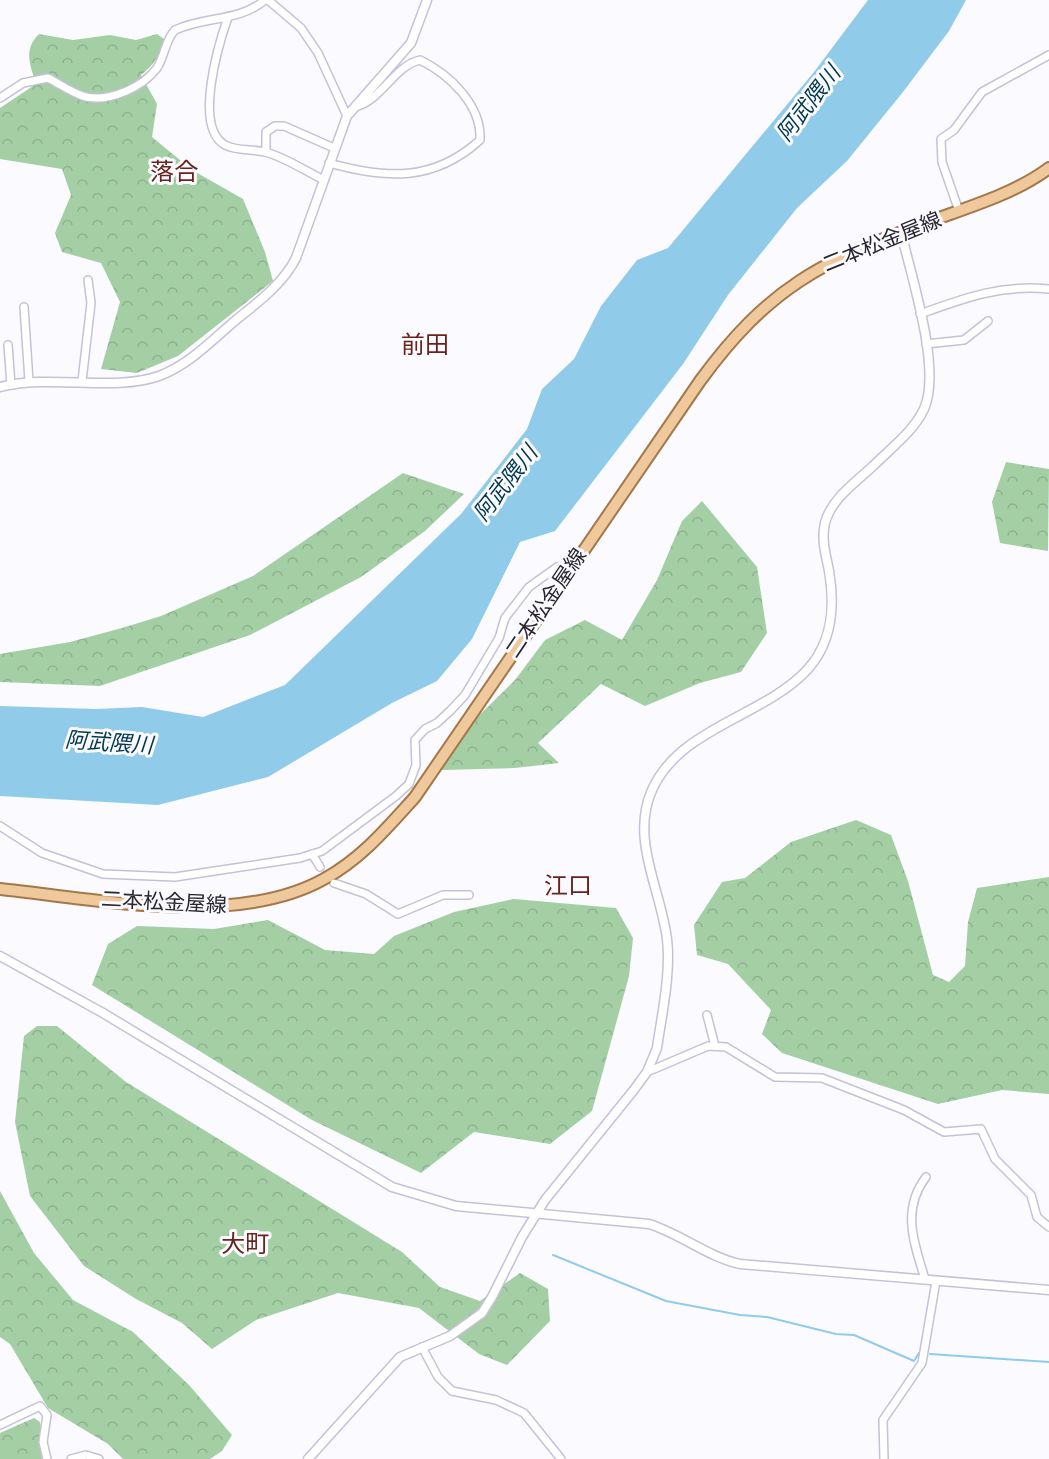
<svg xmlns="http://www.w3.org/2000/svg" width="1049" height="1459" font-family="'Playfair Display','Noto Sans JP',serif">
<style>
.forest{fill:url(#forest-crowns)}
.water{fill:#90cce9}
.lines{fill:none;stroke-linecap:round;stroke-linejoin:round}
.stream{stroke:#90cce9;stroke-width:2}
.minor-casing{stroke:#c6c0d8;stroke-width:10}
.tertiary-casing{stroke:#c6c0d8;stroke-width:11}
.primary-casing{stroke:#a3784b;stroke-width:14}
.minor{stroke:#fff;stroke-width:7}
.tertiary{stroke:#fff;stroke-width:8}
.primary{stroke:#efc89b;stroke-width:10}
.labels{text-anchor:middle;stroke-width:6;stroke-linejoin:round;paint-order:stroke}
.street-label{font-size:21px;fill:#292630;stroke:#fbfaff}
.water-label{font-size:22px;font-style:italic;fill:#02384c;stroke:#fbfaff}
.quarter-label{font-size:24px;fill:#68241c;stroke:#fbfaff}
</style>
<defs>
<pattern id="forest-crowns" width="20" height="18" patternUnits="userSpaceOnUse" patternTransform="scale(1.5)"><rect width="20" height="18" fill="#a4cfa5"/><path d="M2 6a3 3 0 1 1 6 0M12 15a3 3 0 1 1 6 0" fill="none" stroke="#8db28e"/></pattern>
</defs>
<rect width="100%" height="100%" fill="#fbfaff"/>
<g class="forest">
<path d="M39 34 73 40 110 35 136 40 157 34 164 39C160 55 154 65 141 75L157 104 152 137 192 170 243 199 265 252 273 281 178 356 137 373 101 369 120 302 101 263 62 252 55 233 71 195 62 169 0 159V108L36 84C30 64 23 50 39 34Z"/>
<polygon points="1006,462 1049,469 1048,551 1000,543 992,502"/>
<polygon points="403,473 464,494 425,531 361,577 250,635 100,686 0,682 0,654 70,642 122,628 161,616 253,576"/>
<polygon points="702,501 757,567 767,633 741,672 700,683 645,706 601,684 538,743 559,763 515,768 442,770 447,747 515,680 545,640 585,620 622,640 657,580 682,521"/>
<polygon points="856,820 891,835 908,881 933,975 949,982 965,966 968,922 977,888 1049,877 1049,1094 1002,1090 938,1104 782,1053 762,1034 771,1010 728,964 697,955 694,925 722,882 745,878 791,842"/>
<polygon points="514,899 616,908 633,938 629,976 592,1111 550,1144 474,1132 421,1173 312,1120 92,985 108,944 137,926 214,929 268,920 325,950 374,954 394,936 454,912"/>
<polygon points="37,1026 57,1026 126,1082 402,1252 440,1287 480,1301 520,1273 548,1289 550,1321 507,1365 479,1354 419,1308 338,1293 256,1320 212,1349 182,1323 136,1299 84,1266 30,1196 15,1122 24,1036"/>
<polygon points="0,1191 34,1253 73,1300 133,1332 189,1385 232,1435 222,1451 210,1459 123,1459 108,1444 48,1408 10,1344 0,1337"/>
<polygon points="34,1418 40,1422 45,1459 0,1459 0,1433"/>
</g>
<polygon class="water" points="868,0 966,0 949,31 903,92 847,161 797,208 728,295 683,364 555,531 520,542 472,639 437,681 392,703 268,777 158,805 0,796 0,706 96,709 142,707 203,717 285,685 461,514 527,429 542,389 574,359 601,306 637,260 668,248 814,72"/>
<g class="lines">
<g class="stream">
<polyline points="553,1255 666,1301 740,1315 767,1317 836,1334 854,1335 914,1361 919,1353"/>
<polyline points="930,1354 1049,1362"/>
</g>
<g class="minor-casing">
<g id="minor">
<polyline points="268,0 301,28 318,53 347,116"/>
<path d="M228 17C219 43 193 127 225 145 236 151 253 149 265 152 285 157 305 171 324 180"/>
<path d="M0 98 23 83 48 78C60 84 73 94 86 97 110 102 143 87 157 68 165 56 165 40 175 30 205 16 239 22 265 0"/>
<polyline points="266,152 266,132 275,126 284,126 334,148"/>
<path d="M329 163C386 179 434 182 480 140 482 105 449 74 420 60 394 66 382 100 355 107"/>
<polyline points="959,211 942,162 941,139 954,130 982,92 1049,55"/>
<polyline points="24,307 29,381"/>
<path d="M920 314C964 298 1002 284 1049 289"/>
<polyline points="926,344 964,340 988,321"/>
<polyline points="8,345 11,385"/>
<polyline points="82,381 91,303 88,280"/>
<polyline points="0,826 42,853 103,874 175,877 300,858 322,851 396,796 409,784 416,765 415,740 425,729 437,723 450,711 465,695 499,638 505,618 529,587 557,567 568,571"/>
<polyline points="312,854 320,867"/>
<polyline points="334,883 366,894 398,914 443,895 469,895"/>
<polyline points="707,1015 715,1046"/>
<polyline points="647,1072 708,1046 726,1047 775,1077 822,1078 904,1110 944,1132 981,1129 995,1159 1031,1195 1037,1217 1049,1227"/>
<path d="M925 1279C914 1243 901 1210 926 1177"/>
<polyline points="422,1347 438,1377 452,1391 496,1400 524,1413 561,1459"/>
<polyline points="0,1425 40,1406 47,1415 43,1442 47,1459"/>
<polyline points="71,1459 86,1455 99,1459"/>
<polyline points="884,1459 883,1420 922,1363 936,1281"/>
</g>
</g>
<g class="tertiary-casing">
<g id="tertiary">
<path d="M0 387C52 374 113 392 159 376 189 365 212 340 236 320 258 302 283 284 296 258L347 116 411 43 427 0"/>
<path d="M0 956 103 1013 392 1187 456 1206 649 1224C681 1234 708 1257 740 1264L1049 1290"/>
<path d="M308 1459 400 1357 450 1336 482 1313 492 1297 522 1237 545 1200 633 1091 647 1072 657 1048C662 1013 671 974 667 939 661 890 630 839 652 790 680 727 764 717 808 669 833 641 835 606 829 571 826 555 821 540 825 523 831 499 856 482 873 466 890 449 914 431 924 409 942 369 911 276 901 232"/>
</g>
</g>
<g class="primary-casing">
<path id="primary" d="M0 889C96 899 237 928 324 879 361 859 387 828 415 797L700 381C768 288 821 261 928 222 969 207 1014 194 1049 168"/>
</g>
<use href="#minor" class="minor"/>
<use href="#tertiary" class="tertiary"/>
<use href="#primary" class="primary"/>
</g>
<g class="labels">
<g class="street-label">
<text transform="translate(882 242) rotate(-22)" y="7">二本松金屋線</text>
<text transform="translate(546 603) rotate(-56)" y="7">二本松金屋線</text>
<text transform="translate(164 902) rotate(3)" y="7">二本松金屋線</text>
</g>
<g class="water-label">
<text transform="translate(808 103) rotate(-52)" y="8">阿武隈川</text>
<text transform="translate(505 483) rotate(-52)" y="8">阿武隈川</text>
<text transform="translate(109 742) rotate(4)" y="8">阿武隈川</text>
</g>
<g class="quarter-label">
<text x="174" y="180">落合</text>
<text x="425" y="353">前田</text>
<text x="568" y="894">江口</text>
<text x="245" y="1252">大町</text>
</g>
</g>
</svg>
